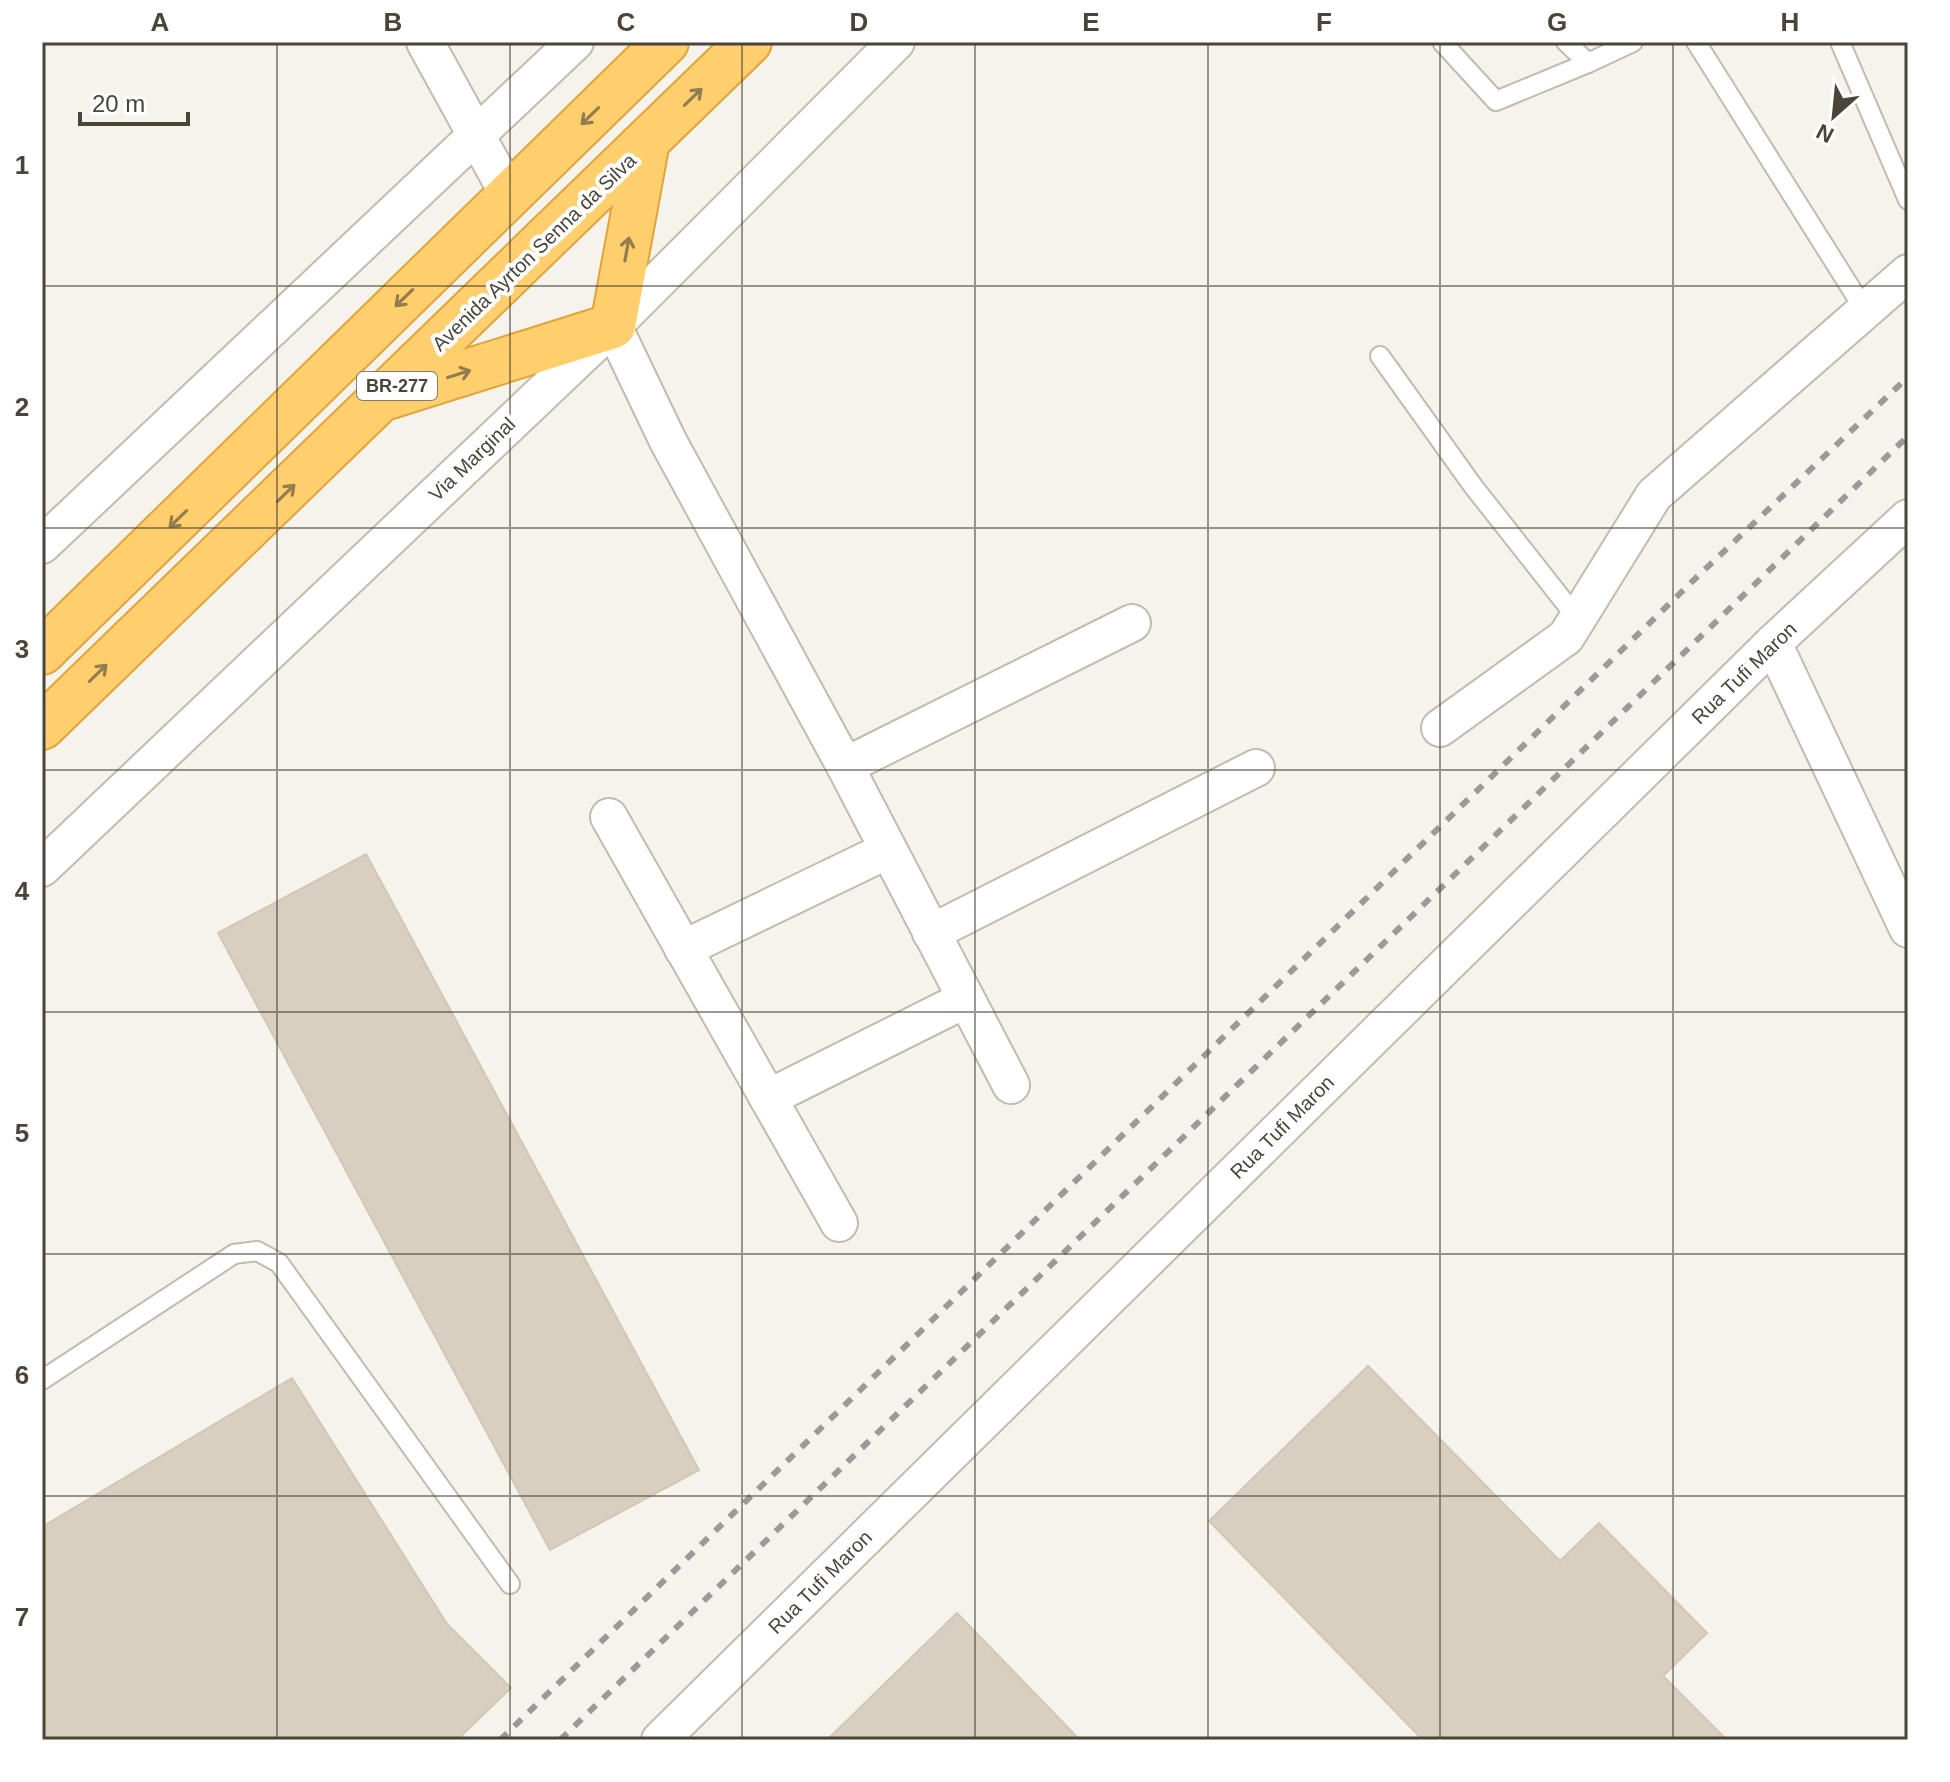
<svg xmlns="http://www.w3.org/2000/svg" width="1950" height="1782" font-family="Helvetica,sans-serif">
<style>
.building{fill:#d8cfc1;stroke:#d3c7b4;stroke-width:2}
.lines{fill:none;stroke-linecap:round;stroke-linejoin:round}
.lane-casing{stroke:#c2bbae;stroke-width:22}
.street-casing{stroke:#c2bbae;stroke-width:40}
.highway-casing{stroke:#e0a43c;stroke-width:48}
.lane{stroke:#fff;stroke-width:18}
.street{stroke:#fff;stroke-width:36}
.highway{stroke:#ffcf6e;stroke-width:44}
.rail{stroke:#9a9a9a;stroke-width:6;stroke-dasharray:10 10;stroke-linecap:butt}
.oneway{stroke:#937c4e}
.grid{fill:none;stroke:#4b4439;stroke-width:2;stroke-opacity:0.55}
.labels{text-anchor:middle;stroke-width:8;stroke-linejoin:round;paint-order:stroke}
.shield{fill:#fff;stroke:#817c74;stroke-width:2}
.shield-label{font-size:18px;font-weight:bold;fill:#4b4439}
.street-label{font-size:20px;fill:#4b4439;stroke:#fff}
.neatline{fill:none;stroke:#4b4439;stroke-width:3}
.grid-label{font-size:26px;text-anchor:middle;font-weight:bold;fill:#4b4439}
</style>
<rect width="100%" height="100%" fill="#f6f3ec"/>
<g class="building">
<polygon points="366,854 699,1470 550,1550 218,933"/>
<polygon points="1368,1366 1560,1561 1599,1523 1707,1633 1663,1676 1727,1740 1423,1740 1209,1521"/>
<polygon points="292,1378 447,1624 511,1688 457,1740 42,1740 42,1527"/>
<polygon points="957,1613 1080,1740 827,1740"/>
</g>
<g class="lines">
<g class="lane-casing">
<g id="lane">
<polyline points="1442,42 1496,101 1588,63"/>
<polyline points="1566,42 1588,63 1633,42"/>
<polyline points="1696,42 1864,309"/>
<polyline points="1840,42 1908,200"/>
<polyline points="1380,356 1473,486 1577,618"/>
<polyline points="42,1380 234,1254 257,1251 279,1263 510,1584"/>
</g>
</g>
<g class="street-casing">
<g id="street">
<polyline points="425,42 509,195"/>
<polyline points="613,326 668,441 845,766 1011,1085"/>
<polyline points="42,545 575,42"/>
<polyline points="1773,643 1908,929"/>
<polyline points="1440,728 1566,637 1654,495 1908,273"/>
<polyline points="845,766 1132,623"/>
<polyline points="609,817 839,1223"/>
<polyline points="42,868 613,326 896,42"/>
<polyline points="931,933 1256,768"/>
<polyline points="683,949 888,850"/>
<polyline points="768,1098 966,999"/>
<polyline points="660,1740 1773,643 1908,518"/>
</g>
</g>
<g class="highway-casing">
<g id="highway">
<polyline points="390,396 613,326 647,141"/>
<polyline points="42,652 666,42"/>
<polyline points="42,727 749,42"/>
</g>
</g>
<use href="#lane" class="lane"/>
<use href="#street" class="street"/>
<use href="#highway" class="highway"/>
<g class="rail">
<polyline points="500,1740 1698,576 1908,377"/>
<polyline points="560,1740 1908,436"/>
</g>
</g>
<defs><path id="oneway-shaft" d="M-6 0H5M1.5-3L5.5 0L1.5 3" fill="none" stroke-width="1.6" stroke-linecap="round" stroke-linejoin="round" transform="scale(2)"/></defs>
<g class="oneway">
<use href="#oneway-shaft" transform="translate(693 97) rotate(-44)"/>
<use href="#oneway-shaft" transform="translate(590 116) rotate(136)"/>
<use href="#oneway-shaft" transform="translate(627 249) rotate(-80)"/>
<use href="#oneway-shaft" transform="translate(404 298) rotate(136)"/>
<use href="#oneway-shaft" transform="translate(459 374) rotate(-17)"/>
<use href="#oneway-shaft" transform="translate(286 493) rotate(-44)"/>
<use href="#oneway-shaft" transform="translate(178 519) rotate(136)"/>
<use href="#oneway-shaft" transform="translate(98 673) rotate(-44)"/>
</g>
<path class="grid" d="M277 42V1740M510 42V1740M742 42V1740M975 42V1740M1208 42V1740M1440 42V1740M1673 42V1740M42 286H1908M42 528H1908M42 770H1908M42 1012H1908M42 1254H1908M42 1496H1908"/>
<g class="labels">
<rect class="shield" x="357" y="372" width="80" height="28" rx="6"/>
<g class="shield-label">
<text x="397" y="392">BR-277</text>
</g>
<g class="street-label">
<text transform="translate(534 252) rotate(-44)" y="7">Avenida Ayrton Senna da Silva</text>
<text transform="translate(472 459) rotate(-44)" y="7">Via Marginal</text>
<text transform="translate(1744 673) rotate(-44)" y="7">Rua Tufi Maron</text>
<text transform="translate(1282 1127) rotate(-45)" y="7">Rua Tufi Maron</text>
<text transform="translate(820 1582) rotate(-45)" y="7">Rua Tufi Maron</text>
</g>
</g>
<rect width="1950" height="1782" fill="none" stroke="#ffffff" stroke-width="88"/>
<g transform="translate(1834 116) rotate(207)" stroke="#ffffff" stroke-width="6" paint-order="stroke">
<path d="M0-6L14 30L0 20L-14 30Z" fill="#4b4439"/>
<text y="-12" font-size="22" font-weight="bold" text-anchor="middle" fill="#4b4439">N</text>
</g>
<path d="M80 112v12h108v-12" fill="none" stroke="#4b4439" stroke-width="4"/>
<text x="92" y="112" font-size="24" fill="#4b4439" stroke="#ffffff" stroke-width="6" paint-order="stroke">20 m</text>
<rect x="44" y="44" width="1862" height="1694" class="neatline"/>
<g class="grid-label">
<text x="160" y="31">A</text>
<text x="393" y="31">B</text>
<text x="626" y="31">C</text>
<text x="859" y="31">D</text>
<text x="1091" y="31">E</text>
<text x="1324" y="31">F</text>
<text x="1557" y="31">G</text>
<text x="1790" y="31">H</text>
<text x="22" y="174">1</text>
<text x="22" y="416">2</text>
<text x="22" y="658">3</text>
<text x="22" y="900">4</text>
<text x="22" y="1142">5</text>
<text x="22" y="1384">6</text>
<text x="22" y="1626">7</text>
</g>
</svg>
